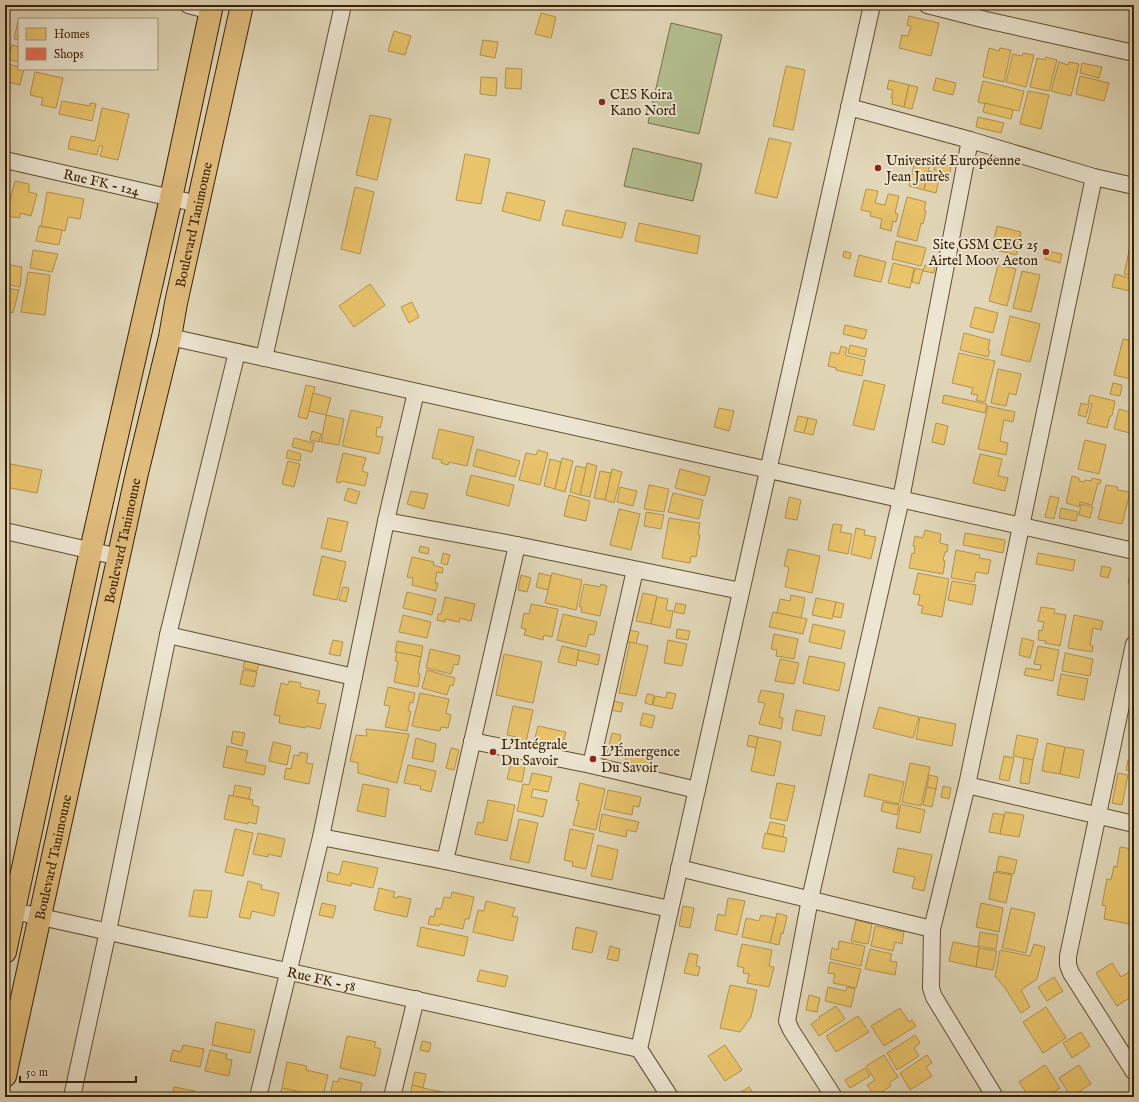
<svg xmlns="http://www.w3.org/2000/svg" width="1139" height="1102" font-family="'IM FELL English',serif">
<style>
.green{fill:#b3be8f;stroke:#766f4a}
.homes{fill:#e9c46a;stroke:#b4934b}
.shops{fill:#e76f51;stroke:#b2573a}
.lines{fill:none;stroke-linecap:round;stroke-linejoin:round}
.street-casing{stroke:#624e31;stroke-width:18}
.primary-casing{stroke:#382004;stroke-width:24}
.street{stroke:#ece5d1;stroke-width:16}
.primary{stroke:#e0bc7c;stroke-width:22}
.poi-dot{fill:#8f2418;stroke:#ece5d1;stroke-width:1.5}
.labels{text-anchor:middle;stroke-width:4;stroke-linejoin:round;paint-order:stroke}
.poi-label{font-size:14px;fill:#382004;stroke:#ece5d1;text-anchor:start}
.street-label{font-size:14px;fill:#382004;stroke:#ece5d1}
</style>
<rect width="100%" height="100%" fill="#e1d7b8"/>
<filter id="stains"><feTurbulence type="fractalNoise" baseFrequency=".005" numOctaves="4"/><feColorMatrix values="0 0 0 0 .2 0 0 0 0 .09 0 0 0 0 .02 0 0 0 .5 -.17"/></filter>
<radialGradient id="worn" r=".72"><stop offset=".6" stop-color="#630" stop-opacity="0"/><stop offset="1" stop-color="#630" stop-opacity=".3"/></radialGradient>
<g class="green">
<polygon points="671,23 722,35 699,134 648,123"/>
<polygon points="633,148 702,164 693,201 624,186"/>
</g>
<g class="homes">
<polygon points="541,13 556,17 551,38 535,34"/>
<polygon points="909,16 939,23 931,56 899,48 902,35 908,36 911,26 907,25"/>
<polygon points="18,21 19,22 19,40 14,39"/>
<polygon points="394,31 411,36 405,55 388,51"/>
<polygon points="483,40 498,42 495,58 480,55"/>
<polygon points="12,45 19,47 19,62 8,59"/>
<polygon points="989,48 999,51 1000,48 1011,50 1004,82 983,77"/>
<polygon points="1023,53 1034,55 1026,87 1006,82 1013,54 1022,56"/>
<polygon points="1046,57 1057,60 1049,91 1030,87 1037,58 1045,60"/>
<polygon points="1059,62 1068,65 1069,62 1079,64 1071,96 1051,91"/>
<polygon points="1082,63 1102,67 1099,78 1080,73"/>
<polygon points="8,64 19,67 19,69 24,69 20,85 5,81 5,75"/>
<polygon points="786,66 805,70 793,130 773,126"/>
<polygon points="506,68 522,69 521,89 505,88"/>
<polygon points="35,72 63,78 56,108 41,105 43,98 30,95"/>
<polygon points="1080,76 1109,83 1104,101 1076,94"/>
<polygon points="481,77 497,78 496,96 480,94"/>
<polygon points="936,78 956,83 953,95 933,90"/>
<polygon points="889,80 909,85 904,107 892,104 893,98 891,98 893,90 887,89"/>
<polygon points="983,81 1024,91 1019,111 978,102"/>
<polygon points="909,85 918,87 912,109 904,107"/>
<polygon points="1028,91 1049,95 1041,129 1020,124"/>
<polygon points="62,101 90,106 90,103 96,104 92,121 59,114"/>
<polygon points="985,103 1013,110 1011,119 983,112"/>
<polygon points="102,108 129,114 118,160 100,156 103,146 99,146 97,155 68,149 71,136 95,141"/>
<polygon points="370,115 391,119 377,180 356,175"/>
<polygon points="978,117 1004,123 1001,133 976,127"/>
<polygon points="769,138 791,143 777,198 755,193"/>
<polygon points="465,154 490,159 481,204 456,200"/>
<polygon points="916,156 931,160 924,190 909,186"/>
<polygon points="936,163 951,166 949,178 940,176 941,172 934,170"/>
<polygon points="928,171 940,174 936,193 924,190"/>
<polygon points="15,181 29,184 29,192 37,194 31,216 20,213 20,218 6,216"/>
<polygon points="355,187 374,192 360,254 341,249"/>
<polygon points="866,189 878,191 875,203 885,205 888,194 899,196 895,213 898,214 896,222 893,221 891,231 880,228 882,219 870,216 871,212 861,210"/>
<polygon points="47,192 84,199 80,219 68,217 65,231 41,226"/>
<polygon points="507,192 545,201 540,221 502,211"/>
<polygon points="907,197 926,202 924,210 926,211 923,224 921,223 917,241 897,236"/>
<polygon points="566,210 626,223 622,238 562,225"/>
<polygon points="639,223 700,236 697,254 635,241"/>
<polygon points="39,226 62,230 59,245 36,241"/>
<polygon points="997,226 1021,232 1016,255 992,249"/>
<polygon points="896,241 926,248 921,266 892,259"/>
<polygon points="1130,247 1134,248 1134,276 1124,274"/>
<polygon points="33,250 58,254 52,272 30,268"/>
<polygon points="844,251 851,253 850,259 843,257"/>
<polygon points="1047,251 1062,254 1060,263 1045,259"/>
<polygon points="859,255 886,262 881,282 854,276"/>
<polygon points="893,263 914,268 910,288 888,283"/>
<polygon points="5,264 22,267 20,287 5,284"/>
<polygon points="925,265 935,267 934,273 923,271"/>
<polygon points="998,265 1016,269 1007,306 989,301"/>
<polygon points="915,268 923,270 919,284 912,282"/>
<polygon points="1022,271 1040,275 1031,312 1013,308"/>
<polygon points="28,272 50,275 45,315 21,312"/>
<polygon points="1115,274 1134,279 1134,292 1112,287"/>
<polygon points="370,284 385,305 354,327 339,306"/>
<polygon points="5,288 19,290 13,313 5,311"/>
<polygon points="412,302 419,317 409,323 401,307"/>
<polygon points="975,307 998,313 993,333 970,327"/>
<polygon points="1010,316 1040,324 1030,362 1001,355"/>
<polygon points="845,325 867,330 864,339 843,334"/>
<polygon points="964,333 990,340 988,350 990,351 988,357 960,350"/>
<polygon points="1123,339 1134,341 1134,380 1114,375"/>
<polygon points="850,345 867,349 865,357 848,353"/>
<polygon points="841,346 847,348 845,355 865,360 862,376 836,370 836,368 828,366 831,352 839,354"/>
<polygon points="959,353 995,361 985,402 976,400 978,395 971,394 973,388 952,383"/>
<polygon points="998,369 1021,374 1016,395 1009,393 1006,406 991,403"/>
<polygon points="864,380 885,385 874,430 853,425"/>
<polygon points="1113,383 1122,385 1120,396 1110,394"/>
<polygon points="306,385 315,387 307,419 298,417"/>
<polygon points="313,393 331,398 326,415 309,411"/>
<polygon points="944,395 987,404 985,413 942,403"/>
<polygon points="1090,395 1115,401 1112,416 1110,416 1107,428 1087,423 1092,404 1088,403"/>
<polygon points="1081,403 1089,405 1086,417 1078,415"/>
<polygon points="988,406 1015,412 1013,422 1004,420 1000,441 1008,443 1006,455 978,449"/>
<polygon points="719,408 734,411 729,431 714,427"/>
<polygon points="1119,409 1134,413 1134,434 1114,429"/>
<polygon points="351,410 383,417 380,428 377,427 376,436 383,437 379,454 342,446"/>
<polygon points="326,415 344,419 339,445 321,442"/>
<polygon points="798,416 808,418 804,433 794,431"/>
<polygon points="808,418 817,420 813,435 804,433"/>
<polygon points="936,423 948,426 944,445 932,442"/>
<polygon points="439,429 474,437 467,466 449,462 448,465 441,463 442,460 432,458"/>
<polygon points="312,431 321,434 319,442 310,440"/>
<polygon points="5,434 10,435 6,452 5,452"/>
<polygon points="294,438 314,443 312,452 292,447"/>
<polygon points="1085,440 1106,445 1099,474 1078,469"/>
<polygon points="477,449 520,461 515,477 473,466"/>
<polygon points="288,450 301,454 300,461 286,458"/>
<polygon points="538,450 548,453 540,485 519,480 526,453 536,455"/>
<polygon points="343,453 366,458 362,471 368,473 365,486 341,481 340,483 336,482"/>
<polygon points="980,454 1002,459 998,476 1008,478 1005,491 973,483"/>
<polygon points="562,458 573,461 565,492 555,489"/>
<polygon points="550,459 561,462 555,489 544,486"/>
<polygon points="288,461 300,464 294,487 282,484"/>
<polygon points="5,463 42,470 37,493 5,487"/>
<polygon points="587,463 597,466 590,497 580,495"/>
<polygon points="576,466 586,468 580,495 570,492"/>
<polygon points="612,469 622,472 614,503 605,500"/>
<polygon points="680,469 710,477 705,496 675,488"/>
<polygon points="600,471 611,473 605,500 594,498"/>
<polygon points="471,475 514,485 509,506 466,495"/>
<polygon points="1072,476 1079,478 1079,481 1084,482 1085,480 1091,481 1092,478 1101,480 1100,484 1098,483 1092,505 1080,502 1079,507 1066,503"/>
<polygon points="649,485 669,489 664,512 644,509"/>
<polygon points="1106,485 1118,487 1117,490 1130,492 1122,524 1098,519"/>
<polygon points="620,487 637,491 633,506 617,502"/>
<polygon points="348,488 360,492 356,504 344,500"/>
<polygon points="411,491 428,494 424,509 407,504"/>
<polygon points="673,493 703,500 699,519 668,512"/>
<polygon points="569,495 590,501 586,521 564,516"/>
<polygon points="1050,496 1059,498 1054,519 1045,517"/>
<polygon points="789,497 801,500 797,520 785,518"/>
<polygon points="1081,504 1093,507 1090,518 1079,515"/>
<polygon points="1061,508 1078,512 1076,521 1059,518"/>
<polygon points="619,509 640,514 631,550 610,545"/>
<polygon points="646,512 664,515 661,529 644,526"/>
<polygon points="328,518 348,522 341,552 321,548"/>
<polygon points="669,518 700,523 698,534 700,535 696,557 691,556 690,563 662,558"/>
<polygon points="833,524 842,525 840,532 852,534 848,554 828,550"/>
<polygon points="856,528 865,530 864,535 876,537 871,559 851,554"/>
<polygon points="925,530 941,534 940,543 948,545 947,552 945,552 943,560 945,561 943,574 909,568 912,553 914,554 915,546 913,546 915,536 923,538"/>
<polygon points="965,533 1005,540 1003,553 963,545"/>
<polygon points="420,546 429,548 428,554 419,552"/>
<polygon points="788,549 820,556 812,593 785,587 789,567 784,566"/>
<polygon points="956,550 980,555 979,558 991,560 988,574 976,572 974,582 951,578"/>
<polygon points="443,553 450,555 447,565 441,563"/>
<polygon points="1038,553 1075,560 1073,571 1036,564"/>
<polygon points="322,556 346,562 337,600 313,595"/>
<polygon points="412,557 434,562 433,565 443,568 442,573 437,572 435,583 438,583 436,591 412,585 413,578 407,577"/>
<polygon points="1102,566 1111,568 1108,578 1100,576"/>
<polygon points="539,573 551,576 548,590 536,587"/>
<polygon points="552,573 582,580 576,610 545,603"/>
<polygon points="918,573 949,579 942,617 921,613 923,606 918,605 920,595 913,594"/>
<polygon points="1130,574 1134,575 1134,584 1128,583"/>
<polygon points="521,575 531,578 527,592 518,590"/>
<polygon points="952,581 976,585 972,605 948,600"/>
<polygon points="584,584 600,587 601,584 607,586 600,616 581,612 582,607 579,607"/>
<polygon points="343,587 349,588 346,602 339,600"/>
<polygon points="407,592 436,599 432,615 403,608"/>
<polygon points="643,593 657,596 651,624 636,621"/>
<polygon points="791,595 805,598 801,618 777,613 780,599 790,601"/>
<polygon points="445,597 475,604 471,621 460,618 459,622 445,619 445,622 437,620 438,614 441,614"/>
<polygon points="657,597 668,599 666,610 673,611 670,628 651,624"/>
<polygon points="816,598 836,602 832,619 812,615"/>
<polygon points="836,602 844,604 841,618 833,616"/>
<polygon points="676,603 686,605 684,614 674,612"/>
<polygon points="531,604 558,609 552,637 544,635 543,640 524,635 526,629 521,628 524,613 529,614"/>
<polygon points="1041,607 1055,609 1054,613 1066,615 1060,646 1045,643 1046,641 1038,640 1039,630 1042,631 1044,622 1038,621"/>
<polygon points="773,612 807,619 803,634 769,627"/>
<polygon points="563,614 597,622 594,635 589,634 586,647 557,640"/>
<polygon points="403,615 431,622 427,638 399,632"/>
<polygon points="1074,615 1103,621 1101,630 1093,628 1090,645 1093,646 1092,652 1068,648"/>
<polygon points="813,624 845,631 841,649 809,642"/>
<polygon points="677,629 690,631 688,640 676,638"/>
<polygon points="629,630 639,632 636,644 627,642"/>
<polygon points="774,634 798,639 794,659 776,656 777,650 771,649"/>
<polygon points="1022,638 1034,641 1030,658 1019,655"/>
<polygon points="333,640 343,642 340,656 329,654"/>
<polygon points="668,640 687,644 682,666 664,663"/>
<polygon points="397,641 423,646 421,657 395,652"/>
<polygon points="630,642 648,646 636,696 619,693"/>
<polygon points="562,646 579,650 576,666 558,662"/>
<polygon points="1038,646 1059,650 1053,681 1024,675 1026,668 1040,670 1041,665 1034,664"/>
<polygon points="430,649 460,656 458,665 454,664 451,674 426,668"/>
<polygon points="579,650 600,655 598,665 577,660"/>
<polygon points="397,652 421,657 418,673 420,674 418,687 394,682 398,661 395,661"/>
<polygon points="1065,653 1093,659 1090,676 1062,671"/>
<polygon points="504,654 542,662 533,703 496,695"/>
<polygon points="809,656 845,663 839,691 803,683"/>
<polygon points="780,659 799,663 794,684 775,681"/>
<polygon points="245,660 259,663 257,671 243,668"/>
<polygon points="243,670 257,672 254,687 240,684"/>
<polygon points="427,670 455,678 453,686 450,685 447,695 422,688"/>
<polygon points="1061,674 1088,679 1084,700 1057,695"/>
<polygon points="289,681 301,683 300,687 320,691 317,703 326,704 320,729 306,726 305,728 279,723 280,716 274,715 281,683 288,685"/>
<polygon points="388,687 415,693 413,703 410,702 408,711 411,711 407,731 385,727 390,706 384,705"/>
<polygon points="761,690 784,694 779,717 783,718 781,729 759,724 765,703 758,702"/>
<polygon points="667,692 676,694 672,709 653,705 655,696 666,698"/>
<polygon points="420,693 449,699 446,713 451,715 448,728 441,727 440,731 412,726"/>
<polygon points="647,694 654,695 652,705 645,703"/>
<polygon points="613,701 623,703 621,712 611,710"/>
<polygon points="513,706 533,710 526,742 516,740 516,737 507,735"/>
<polygon points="879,707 919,717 913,738 873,728"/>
<polygon points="796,710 825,716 821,736 792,730"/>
<polygon points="643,713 655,716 652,728 640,725"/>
<polygon points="920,717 956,724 952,746 916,739"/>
<polygon points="538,726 566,732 561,752 533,746"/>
<polygon points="366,729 409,734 397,783 358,773 358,763 350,761 356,735 367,736"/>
<polygon points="233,731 245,733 242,746 231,743"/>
<polygon points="612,733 621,735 618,751 608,749"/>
<polygon points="749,735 758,737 756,748 747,746"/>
<polygon points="1017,735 1038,739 1033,760 1013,756"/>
<polygon points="758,737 781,742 774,776 751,771"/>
<polygon points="416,738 436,744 433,762 412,758"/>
<polygon points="273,742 291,746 287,765 269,761"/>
<polygon points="1047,743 1065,747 1060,774 1042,771"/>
<polygon points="227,746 248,751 245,762 266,766 264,775 223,767"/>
<polygon points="1065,747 1084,750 1079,778 1060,774"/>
<polygon points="451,748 459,750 454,770 446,768"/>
<polygon points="599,749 608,751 606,758 598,757"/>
<polygon points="300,752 308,754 306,763 313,764 309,784 284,779 286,768 291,769 294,755 299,756"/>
<polygon points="627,753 650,758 648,767 625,762"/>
<polygon points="1004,756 1014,758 1009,781 999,779"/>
<polygon points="1024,758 1033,760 1029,784 1020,783"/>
<polygon points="1128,760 1134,761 1134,771 1126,770"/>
<polygon points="511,763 525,766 522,782 507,779"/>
<polygon points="910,763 930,767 921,806 902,802"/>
<polygon points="408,765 436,771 431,792 420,789 421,786 404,783"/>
<polygon points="532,773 552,777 548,792 533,789 531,797 547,800 543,817 517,811 523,784 529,785"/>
<polygon points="1118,773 1128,775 1122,805 1112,803"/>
<polygon points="869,774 904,782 899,804 864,796"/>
<polygon points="929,775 938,777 936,789 927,787"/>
<polygon points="580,783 605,789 596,830 573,825 579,801 576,800"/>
<polygon points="777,783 795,786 787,821 770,818"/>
<polygon points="363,784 389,789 385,817 357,811"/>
<polygon points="235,785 251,788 249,799 233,796"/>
<polygon points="943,786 951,788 949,799 941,797"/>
<polygon points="927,787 936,789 932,807 923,805"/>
<polygon points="608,790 641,797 639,807 633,806 632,815 604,809"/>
<polygon points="229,795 253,800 252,805 259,807 256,824 248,822 248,824 224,819"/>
<polygon points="488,800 515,805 507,841 475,834 478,822 483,823"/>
<polygon points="883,802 899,805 897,815 881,811"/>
<polygon points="901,804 925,810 920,833 896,828"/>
<polygon points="1005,812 1024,815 1019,837 1000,834"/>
<polygon points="993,813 1004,815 1000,834 989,832"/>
<polygon points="602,814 639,822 636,832 627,830 626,837 599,831"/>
<polygon points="519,819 538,823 529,863 510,859"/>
<polygon points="770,822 785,825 783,837 767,833"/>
<polygon points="235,829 253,833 243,876 225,872"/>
<polygon points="570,829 594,834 586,869 572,866 573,862 564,860"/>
<polygon points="258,833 285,839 281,857 268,854 268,857 253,854"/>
<polygon points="765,833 787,838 784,852 762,848"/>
<polygon points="598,845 618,850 612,880 591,876"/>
<polygon points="1120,847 1132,849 1131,855 1134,856 1134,897 1129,924 1104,919 1106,906 1102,905 1107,879 1111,880 1114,866 1117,867"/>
<polygon points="898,848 932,855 924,891 912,888 915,877 893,872"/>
<polygon points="999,856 1017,860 1014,874 996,871"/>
<polygon points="343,861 378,868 373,888 351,883 351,886 327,881 328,872 339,875"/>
<polygon points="994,872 1012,875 1006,903 989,899"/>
<polygon points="248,881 262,885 261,889 279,893 274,916 252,911 250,919 239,917"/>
<polygon points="379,888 395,892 393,897 398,898 398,896 411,899 407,917 374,910"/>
<polygon points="194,890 212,891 207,918 189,916"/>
<polygon points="452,892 474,897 469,919 465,919 463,929 440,924 439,926 428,924 430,916 434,917 436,908 441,909 444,897 451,898"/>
<polygon points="728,898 745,901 737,935 715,930 718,914 725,916"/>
<polygon points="486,901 515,908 512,916 518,917 513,941 473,932 478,910 484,911"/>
<polygon points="322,903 336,906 333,918 319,915"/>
<polygon points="981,903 1003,908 999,932 976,927"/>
<polygon points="683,906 694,908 690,928 679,926"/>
<polygon points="1011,908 1035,913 1026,953 1002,948"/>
<polygon points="777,913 787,916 783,934 781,933 779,945 770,943"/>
<polygon points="761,915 776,918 770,943 742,937 746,918 759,921"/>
<polygon points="856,920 872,924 868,944 851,941"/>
<polygon points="875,926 904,932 902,944 895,942 893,951 871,946"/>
<polygon points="421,927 468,937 464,956 417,946"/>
<polygon points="576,927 597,932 592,953 572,949"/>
<polygon points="980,932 998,935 996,949 978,946"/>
<polygon points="839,941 865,946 861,966 830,959 832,948 838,950"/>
<polygon points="953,942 979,947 976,967 949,961"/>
<polygon points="742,944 772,950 769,966 774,967 769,987 747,983 749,974 743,973 744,968 737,966"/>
<polygon points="1034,944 1045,947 1037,979 1021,990 1030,1007 1021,1013 1005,988 995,976 1000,950 1030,956"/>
<polygon points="610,946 620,949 618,961 607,959"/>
<polygon points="979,948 997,951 993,970 976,967"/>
<polygon points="870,949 892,954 890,961 897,962 895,975 865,969"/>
<polygon points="689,953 698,955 696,966 700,967 698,976 684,973"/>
<polygon points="830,962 861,969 856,988 833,983 835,974 828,973"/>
<polygon points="1112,963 1121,977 1134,969 1134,995 1117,1006 1096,973"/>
<polygon points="480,970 508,976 505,987 477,981"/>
<polygon points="1054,977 1063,991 1047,1001 1038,987"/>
<polygon points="730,985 757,990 751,1017 740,1032 720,1028"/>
<polygon points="828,987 846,991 847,987 855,989 851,1007 825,1001"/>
<polygon points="809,995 820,998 817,1012 806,1010"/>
<polygon points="836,1006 845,1019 819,1036 811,1024 820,1018 819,1017"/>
<polygon points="1046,1007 1066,1038 1043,1053 1023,1022"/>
<polygon points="900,1008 909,1022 912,1020 916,1026 884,1046 871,1026"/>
<polygon points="858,1016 869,1032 836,1052 826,1036"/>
<polygon points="216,1022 255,1030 250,1053 212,1045"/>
<polygon points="1081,1032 1090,1046 1072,1058 1063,1043"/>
<polygon points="915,1035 920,1043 914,1048 919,1056 897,1070 887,1053"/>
<polygon points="347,1036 376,1042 374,1047 381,1049 375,1076 340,1068"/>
<polygon points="422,1041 431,1043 429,1052 420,1050"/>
<polygon points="183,1045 204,1049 200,1067 170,1061 173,1050 181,1052"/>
<polygon points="725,1045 742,1070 725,1081 708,1056"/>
<polygon points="210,1050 227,1054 226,1059 232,1060 229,1076 205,1071"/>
<polygon points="884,1055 898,1077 889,1083 891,1086 875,1096 867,1085 875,1080 866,1066"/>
<polygon points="927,1055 932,1063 926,1067 932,1076 910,1090 900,1073"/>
<polygon points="287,1062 307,1066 306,1070 328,1075 323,1097 282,1088"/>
<polygon points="1045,1065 1060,1088 1046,1097 1029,1097 1019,1082"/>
<polygon points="1079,1065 1091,1084 1071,1097 1059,1078"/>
<polygon points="865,1068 870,1076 850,1088 845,1080"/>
<polygon points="415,1072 426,1074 423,1088 412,1085"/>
<polygon points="339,1078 362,1083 359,1097 330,1097 333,1081 338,1082"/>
<polygon points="412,1085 423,1088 467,1097 410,1097"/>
<polygon points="174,1087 195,1091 193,1097 172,1097"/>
<polygon points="749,1087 756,1097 733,1097"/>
<polygon points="282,1088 296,1091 295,1097 280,1096"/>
<polygon points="200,1092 218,1096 218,1097 199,1097"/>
</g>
<polygon class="shops" points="1124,1092 1127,1097 1116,1097"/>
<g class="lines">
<g class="street-casing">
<g id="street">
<polyline points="188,5 211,11"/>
<polyline points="927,5 986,20 1134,53"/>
<polyline points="849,107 970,140 1094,177 1134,186"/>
<path id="s1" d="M5 160 198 204"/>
<polyline points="170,337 1134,551"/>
<polyline points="264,358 343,5"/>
<polyline points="386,521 517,545 741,591"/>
<polyline points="5,531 119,557"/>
<polyline points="168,635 354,677"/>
<polyline points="1134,644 1068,956 1068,965 1071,973 1134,1072"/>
<polyline points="472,741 591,765 697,790"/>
<polyline points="591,765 635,570"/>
<polyline points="967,785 1134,824"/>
<polyline points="321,837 445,861 670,909"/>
<polyline points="445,861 517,545"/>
<polyline points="679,868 932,929"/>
<path id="s2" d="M5 909 639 1049"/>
<polyline points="72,1097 108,931 168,635 237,352"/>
<polyline points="258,1097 321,837 386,521 416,392"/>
<polyline points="392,1097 416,999"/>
<polyline points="670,1097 639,1049 872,5"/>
<polyline points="834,1097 791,1030 787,1021 810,899 901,499 970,140"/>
<polyline points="995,1097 934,997 931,988 932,929 967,785 1094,177"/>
</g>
</g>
<g class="primary-casing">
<g id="primary">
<polyline points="5,952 91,550 171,198 212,5"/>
<path id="s3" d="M5 1076 137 473 170 337 176 303 242 5"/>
</g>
</g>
<use href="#street" class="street"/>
<use href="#primary" class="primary"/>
</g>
<g class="poi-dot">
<circle cx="602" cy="102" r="4"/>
<circle cx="878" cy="168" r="4"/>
<circle cx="1046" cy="252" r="4"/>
<circle cx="493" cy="752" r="4"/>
<circle cx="593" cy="759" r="4"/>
</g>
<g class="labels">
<g class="poi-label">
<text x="610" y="99">CES Koira<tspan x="610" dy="16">Kano Nord</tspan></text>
<text x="886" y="165">Université Européenne<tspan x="886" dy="16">Jean Jaurès</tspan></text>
<text x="1038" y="249" text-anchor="end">Site GSM CEG 25<tspan x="1038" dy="16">Airtel Moov Aeton</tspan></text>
<text x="501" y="749">L'Intégrale<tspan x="501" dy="16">Du Savoir</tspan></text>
<text x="601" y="756">L'Émergence<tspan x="601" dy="16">Du Savoir</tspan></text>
</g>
<g class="street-label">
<text dy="5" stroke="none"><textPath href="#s1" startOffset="99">Rue FK - 124</textPath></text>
<text dy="5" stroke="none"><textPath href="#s3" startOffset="872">Boulevard Tanimoune</textPath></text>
<text dy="5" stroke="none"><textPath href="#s3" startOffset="548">Boulevard Tanimoune</textPath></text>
<text dy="5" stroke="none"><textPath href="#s3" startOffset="224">Boulevard Tanimoune</textPath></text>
<text dy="5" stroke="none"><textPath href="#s2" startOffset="324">Rue FK - 58</textPath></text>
</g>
</g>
<rect width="1139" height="1102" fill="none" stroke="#e1d7b8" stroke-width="20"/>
<rect x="6" y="6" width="1127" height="1090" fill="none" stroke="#382004" stroke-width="2"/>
<rect x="10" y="10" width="1119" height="1082" fill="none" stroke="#382004"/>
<rect x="18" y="18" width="140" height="52" fill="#ece5d1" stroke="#a4967f"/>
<rect x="26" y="28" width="20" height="12" fill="#e9c46a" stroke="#a4967f"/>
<text x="54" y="38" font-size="12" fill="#382004">Homes</text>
<rect x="26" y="48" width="20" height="12" fill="#e76f51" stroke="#a4967f"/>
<text x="54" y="58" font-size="12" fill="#382004">Shops</text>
<path d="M20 1076v6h116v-6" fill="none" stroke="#382004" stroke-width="2"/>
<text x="26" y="1076" font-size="12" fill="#382004" stroke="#ece5d1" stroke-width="3" paint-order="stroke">50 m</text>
<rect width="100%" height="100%" filter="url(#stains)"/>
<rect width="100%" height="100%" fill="url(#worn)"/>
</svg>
